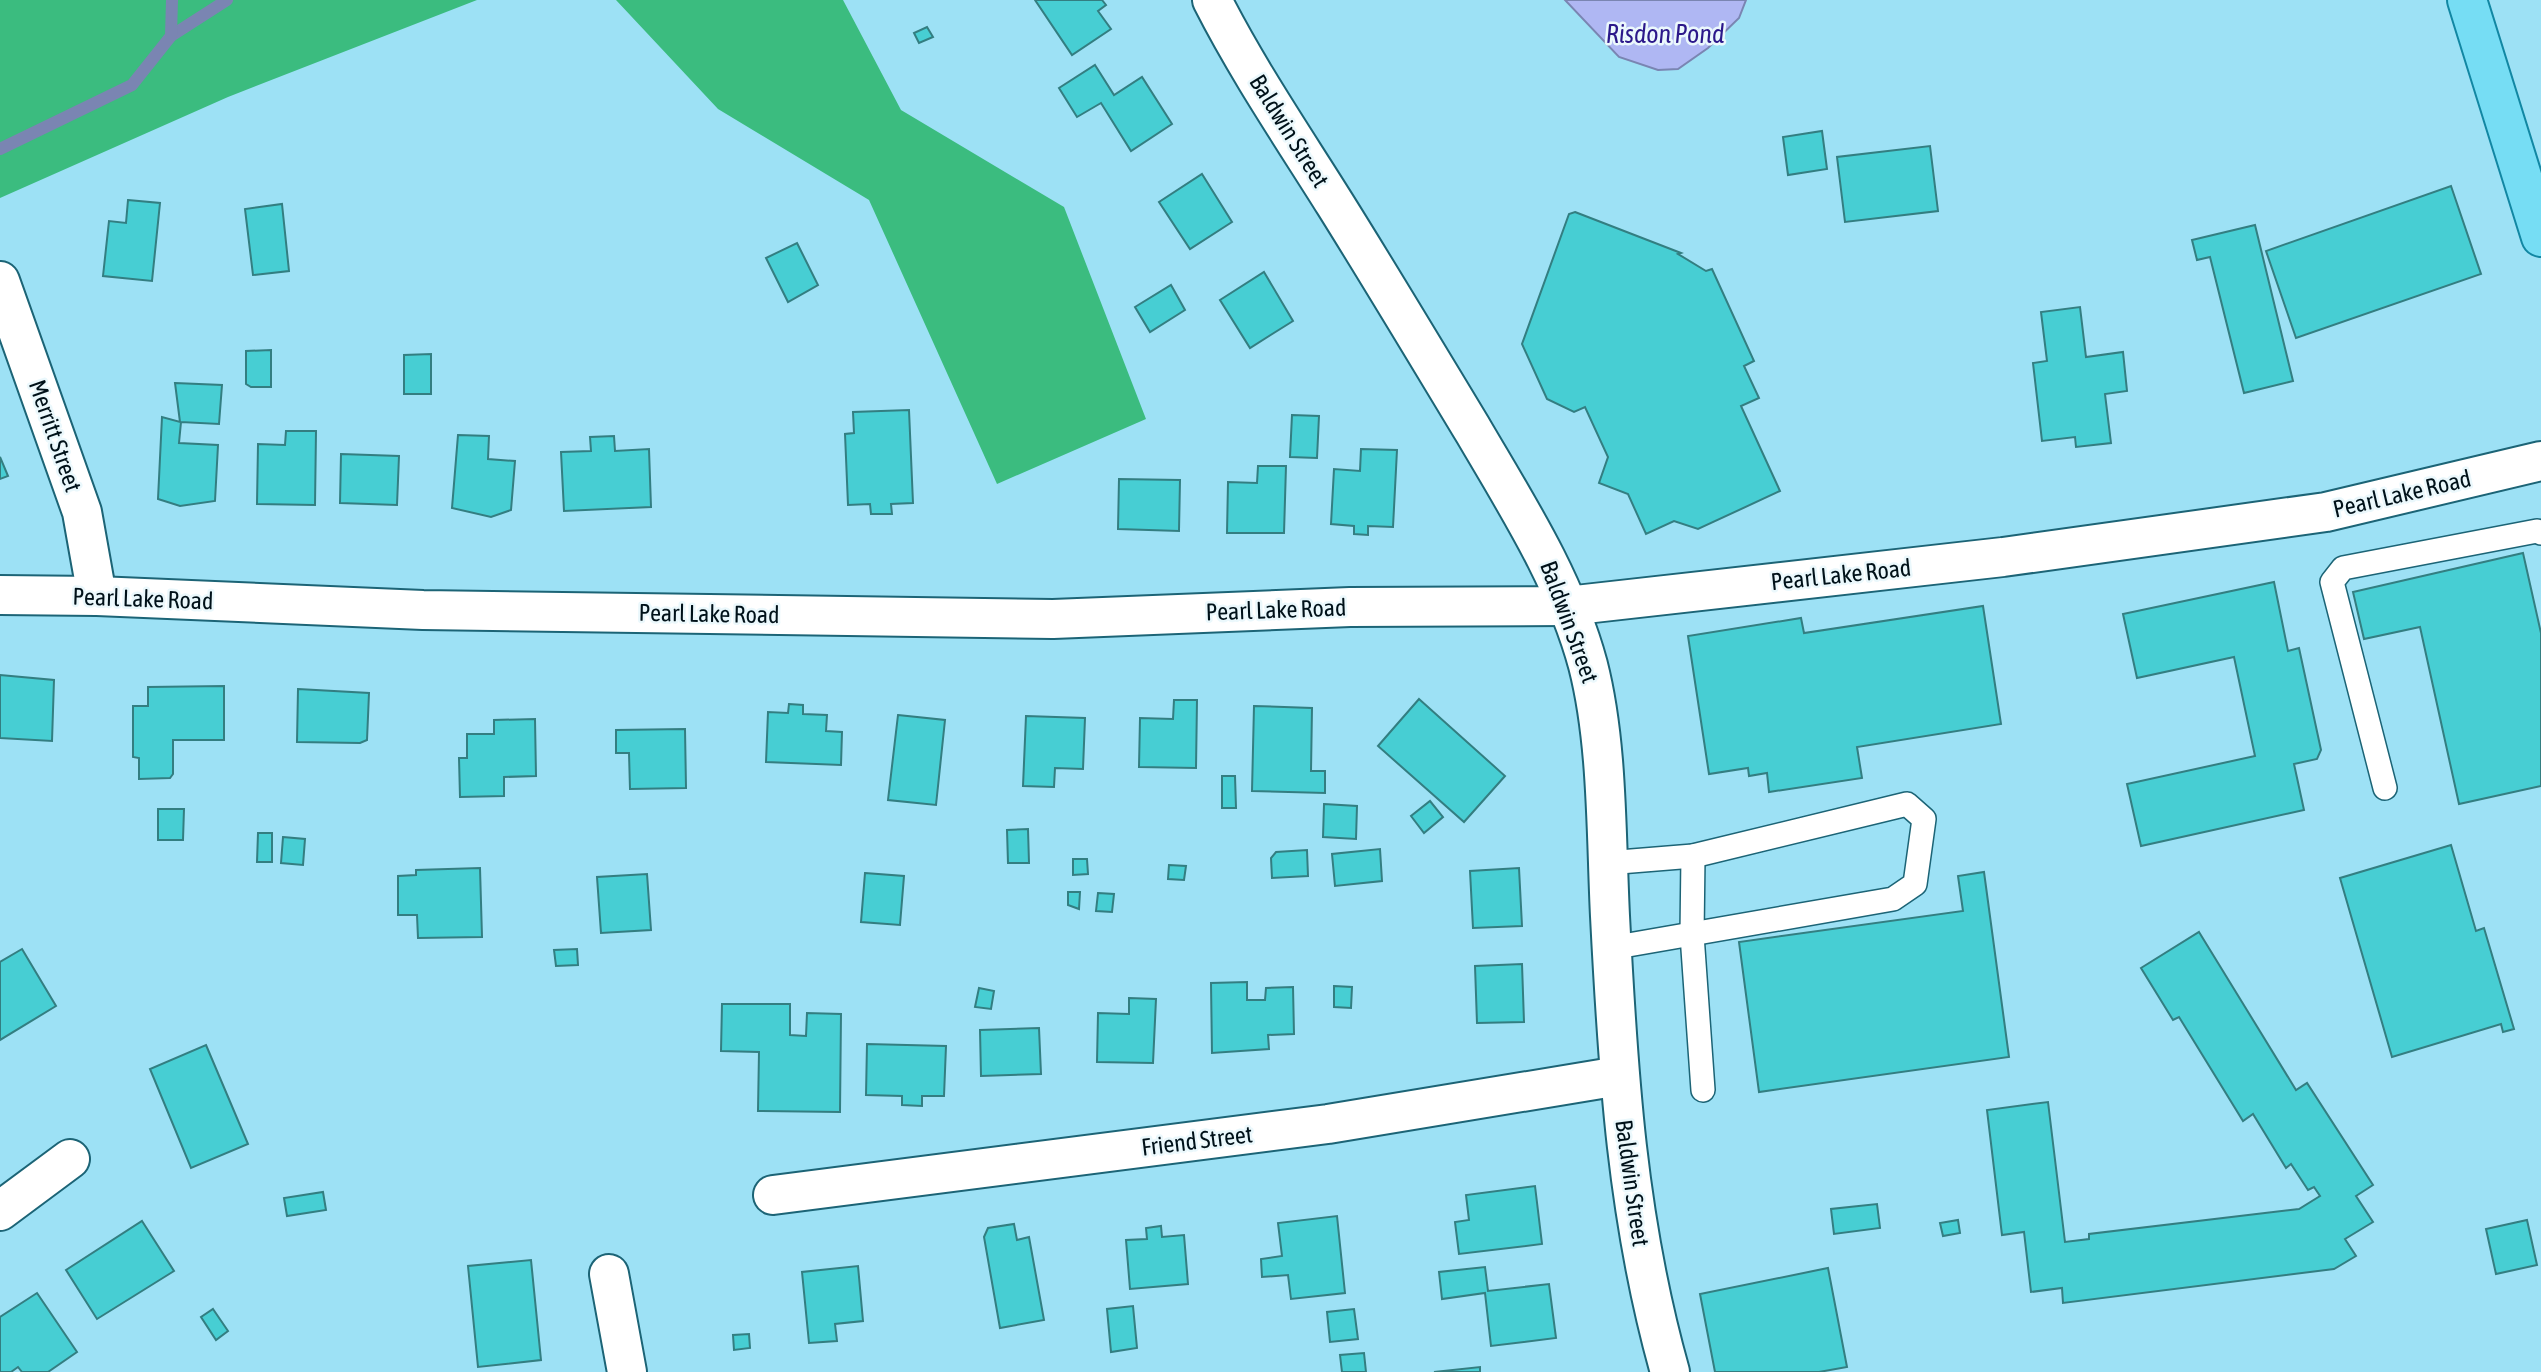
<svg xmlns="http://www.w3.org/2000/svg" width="2541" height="1372" font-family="'Asap Condensed',sans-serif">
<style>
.forest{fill:#3bbc7f}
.water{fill:#afb7f3;stroke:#7a85b2;stroke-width:2}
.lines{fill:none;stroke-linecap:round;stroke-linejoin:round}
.stream{stroke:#7a85b2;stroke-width:12}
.building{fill:#47ced3;stroke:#337e81;stroke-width:2}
.lane-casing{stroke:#1c6476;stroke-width:26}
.street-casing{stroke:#1c6476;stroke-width:42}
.secondary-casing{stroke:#1c6476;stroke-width:42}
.primary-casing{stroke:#1287a3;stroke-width:42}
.lane{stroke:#fff;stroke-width:23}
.street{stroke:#fff;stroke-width:38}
.secondary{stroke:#fff;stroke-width:38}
.primary{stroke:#76ddf4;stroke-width:38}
.labels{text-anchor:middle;stroke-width:5;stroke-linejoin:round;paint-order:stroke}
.street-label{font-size:24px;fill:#001119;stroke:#ebf8fc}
.water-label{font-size:26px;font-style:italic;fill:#2b188a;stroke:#ebf8fc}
</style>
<rect width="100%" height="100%" fill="#9de1f5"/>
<g class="forest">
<polygon points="0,0 477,0 228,97 0,198"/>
<polygon points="616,0 843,0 901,110 1064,207 1146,419 997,484 869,200 718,109"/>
</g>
<polygon class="water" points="1565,0 1746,0 1739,18 1708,48 1678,69 1658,70 1619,57"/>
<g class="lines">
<g class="stream">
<polyline points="171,36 227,0"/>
<polyline points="0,149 132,85 171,36 172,0"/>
</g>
</g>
<g class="building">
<polygon points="1035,0 1102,0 1106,5 1098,11 1111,29 1072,55"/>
<polygon points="927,27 933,37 919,43 914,33"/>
<polygon points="1095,65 1114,95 1142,77 1172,124 1131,151 1101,103 1077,117 1059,88"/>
<polygon points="1822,131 1827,169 1788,175 1783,137"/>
<polygon points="1930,146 1938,211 1845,222 1837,157"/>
<polygon points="1202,174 1232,222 1190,249 1159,202"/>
<polygon points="2451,186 2481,274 2296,338 2266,251"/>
<polygon points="128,200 160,203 152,281 103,276 109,221 126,223"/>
<polygon points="282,204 289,271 253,275 245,209"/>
<polygon points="1575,212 1681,253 1678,254 1706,271 1712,269 1754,361 1744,366 1759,398 1741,406 1780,491 1698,529 1674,521 1646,534 1628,494 1599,483 1608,457 1585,407 1574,412 1547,399 1522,344 1569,214"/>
<polygon points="2255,225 2293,381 2244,393 2210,257 2197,260 2192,240"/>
<polygon points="797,243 818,285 788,302 766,258"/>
<polygon points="1264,272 1293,321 1250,348 1220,300"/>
<polygon points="1171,285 1185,310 1150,332 1135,307"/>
<polygon points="2080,307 2086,357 2123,352 2127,391 2105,394 2111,443 2076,447 2075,437 2042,441 2033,363 2047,361 2041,312"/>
<polygon points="271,350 271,387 251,387 246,384 246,351"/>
<polygon points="431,354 431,394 404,394 404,355"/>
<polygon points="175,383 222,385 219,424 181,422 179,443 218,445 215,501 180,506 158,499 162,417 180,422"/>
<polygon points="909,410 913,503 891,504 892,514 871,514 870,504 848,505 845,434 854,433 853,412"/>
<polygon points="1292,415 1319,416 1317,458 1290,457"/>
<polygon points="286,431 316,431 315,505 257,504 258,444 285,445"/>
<polygon points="458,435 489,436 488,459 515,461 511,510 491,517 452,508"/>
<polygon points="614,436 615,451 649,449 651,507 564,511 561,452 591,451 590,437"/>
<polygon points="1361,449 1397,450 1393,527 1368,526 1368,535 1354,534 1354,526 1331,524 1334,469 1360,471"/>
<polygon points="341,454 399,456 397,505 340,503"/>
<polygon points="0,457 8,476 0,479"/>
<polygon points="1258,466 1286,466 1284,533 1227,533 1228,482 1257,483"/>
<polygon points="1119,479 1180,480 1179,531 1118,529"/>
<polygon points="2523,553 2541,633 2541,786 2459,804 2420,627 2364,639 2353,592"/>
<polygon points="2274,582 2288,651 2299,648 2321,750 2317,759 2294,764 2304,810 2141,846 2127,784 2255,756 2234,657 2137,678 2123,614"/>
<polygon points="1983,606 2001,724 1857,747 1862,778 1769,792 1767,773 1749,776 1748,768 1709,774 1688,636 1801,618 1804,633"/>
<polygon points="0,675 54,680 52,741 0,738"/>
<polygon points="224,686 224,740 173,740 173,774 170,778 139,779 139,758 133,757 133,706 148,706 148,687"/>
<polygon points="298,689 369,693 367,740 360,743 297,742"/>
<polygon points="1419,699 1505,776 1464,822 1378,746"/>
<polygon points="1174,700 1197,700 1196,768 1139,767 1140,718 1173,719"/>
<polygon points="789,704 803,705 803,714 827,715 826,731 842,732 841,765 766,762 768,712 788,713"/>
<polygon points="1254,706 1312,708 1311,771 1325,771 1325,793 1252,791"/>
<polygon points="898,715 945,720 936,805 888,800"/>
<polygon points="1026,716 1085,718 1083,769 1055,768 1054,787 1023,786"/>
<polygon points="535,719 536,776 504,777 504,796 460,797 459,758 467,758 467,734 494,734 494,720"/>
<polygon points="685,729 686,788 630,789 629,753 616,753 616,730"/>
<polygon points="1222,776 1235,776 1236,808 1222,808"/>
<polygon points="1430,801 1443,817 1424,833 1411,816"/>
<polygon points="1324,804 1357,806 1356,839 1323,837"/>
<polygon points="158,809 184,809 183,840 158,840"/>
<polygon points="1028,829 1029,863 1008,863 1007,830"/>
<polygon points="258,833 272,833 272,862 257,862"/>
<polygon points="283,837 305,839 303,865 281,863"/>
<polygon points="2451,845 2476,931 2484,928 2514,1029 2503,1032 2501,1024 2392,1057 2340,878"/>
<polygon points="1380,849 1382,881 1335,886 1332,854"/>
<polygon points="1307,850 1308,876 1272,878 1271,858 1276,852"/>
<polygon points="1073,859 1087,859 1088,874 1073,875"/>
<polygon points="1169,865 1186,866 1184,880 1168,879"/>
<polygon points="480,868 482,937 418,938 417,915 398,915 398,876 416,875 416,870"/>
<polygon points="1519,868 1522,926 1473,928 1470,871"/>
<polygon points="1984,872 2009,1057 1759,1092 1739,942 1963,911 1958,876"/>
<polygon points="865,873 904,876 900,925 861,922"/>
<polygon points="647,874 651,930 601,933 597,877"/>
<polygon points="1068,892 1080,892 1079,909 1068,905"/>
<polygon points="1098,893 1114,894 1112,912 1096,911"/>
<polygon points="2199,932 2296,1090 2307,1083 2373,1185 2356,1196 2373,1222 2345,1239 2356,1256 2334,1269 2063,1303 2062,1288 2031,1292 2024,1232 2002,1235 1987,1110 2048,1102 2065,1242 2089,1239 2089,1234 2299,1209 2320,1196 2314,1187 2308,1190 2291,1164 2286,1168 2253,1114 2243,1121 2179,1017 2173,1020 2141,968"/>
<polygon points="22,949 56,1006 0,1040 0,962"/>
<polygon points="577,949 578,965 556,966 554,950"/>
<polygon points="1522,964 1524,1022 1477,1023 1475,966"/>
<polygon points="1247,982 1247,1000 1265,1000 1266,988 1293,987 1294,1034 1268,1035 1269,1049 1212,1053 1211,983"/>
<polygon points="1334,986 1352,987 1351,1008 1334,1007"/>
<polygon points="979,988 994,991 991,1009 975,1007"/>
<polygon points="1129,998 1156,999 1153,1063 1097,1062 1098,1013 1129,1014"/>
<polygon points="722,1004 790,1004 790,1035 806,1036 807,1013 841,1014 840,1112 758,1111 759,1052 721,1051"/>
<polygon points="1039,1028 1041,1074 981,1076 980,1030"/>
<polygon points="867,1044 946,1046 944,1096 922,1096 922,1106 902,1105 902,1096 866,1095"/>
<polygon points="206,1045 248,1144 191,1168 150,1069"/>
<polygon points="1535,1186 1542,1244 1459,1254 1455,1222 1469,1220 1466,1195"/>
<polygon points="323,1192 326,1210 287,1216 284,1198"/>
<polygon points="1877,1204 1880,1228 1834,1234 1831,1209"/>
<polygon points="1337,1216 1345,1293 1291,1299 1288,1275 1262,1277 1261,1259 1282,1256 1278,1223"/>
<polygon points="1958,1220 1960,1233 1943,1236 1940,1223"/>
<polygon points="2527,1220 2537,1265 2496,1274 2486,1229"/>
<polygon points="142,1221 174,1271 97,1319 66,1270"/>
<polygon points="1014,1224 1017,1240 1029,1237 1044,1320 1000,1328 984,1237 988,1228"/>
<polygon points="1161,1226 1162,1237 1184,1235 1188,1284 1130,1289 1126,1240 1147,1239 1146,1228"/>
<polygon points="531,1260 541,1360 478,1367 468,1266"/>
<polygon points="858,1266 863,1321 835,1324 837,1341 809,1343 802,1272"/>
<polygon points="1485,1267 1488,1291 1549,1284 1556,1338 1491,1346 1485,1293 1442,1299 1439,1272"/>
<polygon points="1828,1268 1847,1367 1819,1372 1715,1372 1700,1294"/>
<polygon points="37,1293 77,1352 48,1372 22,1372 18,1367 11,1372 0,1372 0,1317"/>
<polygon points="1133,1306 1137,1348 1111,1352 1107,1309"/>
<polygon points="213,1309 228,1331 216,1340 201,1317"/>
<polygon points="1354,1309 1358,1339 1330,1342 1327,1312"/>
<polygon points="749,1334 750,1348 734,1350 733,1335"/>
<polygon points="1364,1353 1366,1372 1342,1372 1340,1355"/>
<polygon points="1480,1367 1480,1372 1434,1372"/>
</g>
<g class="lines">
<g class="lane-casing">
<g id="lane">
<polyline points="2385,788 2332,582 2343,568 2537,531 2541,533"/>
<polyline points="1693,856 1692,935 1703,1090"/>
<polyline points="1607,863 1693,856 1907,804 1924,819 1915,884 1893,899 1611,948"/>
</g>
</g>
<g class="street-casing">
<g id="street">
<polyline points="0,281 82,512 97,596"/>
<polyline points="773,1195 1328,1124 1619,1076"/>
<polyline points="0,1211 70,1159"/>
<polyline points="609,1274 627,1372"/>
</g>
</g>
<g class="secondary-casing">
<g id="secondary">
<path d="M1212 0C1248 71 1293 137 1335 204 1382 279 1428 356 1474 432 1518 507 1565 580 1588 665 1608 743 1606 835 1610 916 1618 1073 1627 1220 1670 1372"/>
<polyline points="0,595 97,596 423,610 1053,619 1350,607 1567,606 2003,557 2326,512 2541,461"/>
</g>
</g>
<g class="primary-casing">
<polyline id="primary" points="2467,0 2541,237"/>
</g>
<use href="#lane" class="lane"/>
<use href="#street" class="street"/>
<use href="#secondary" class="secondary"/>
<use href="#primary" class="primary"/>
</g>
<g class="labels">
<g class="street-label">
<text transform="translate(1289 131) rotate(58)" y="8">Baldwin Street</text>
<text transform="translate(55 436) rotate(71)" y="8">Merritt Street</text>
<text transform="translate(2402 494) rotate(-13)" y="8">Pearl Lake Road</text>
<text transform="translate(1841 575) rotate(-6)" y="8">Pearl Lake Road</text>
<text transform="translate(143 599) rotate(2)" y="8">Pearl Lake Road</text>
<text transform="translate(1276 610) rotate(-2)" y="8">Pearl Lake Road</text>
<text transform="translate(709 614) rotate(1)" y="8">Pearl Lake Road</text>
<text transform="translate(1569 622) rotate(70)" y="8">Baldwin Street</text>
<text transform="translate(1197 1141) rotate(-7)" y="8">Friend Street</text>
<text transform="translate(1632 1183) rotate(82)" y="8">Baldwin Street</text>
</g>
<g class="water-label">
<text x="1665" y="43">Risdon Pond</text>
</g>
</g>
</svg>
